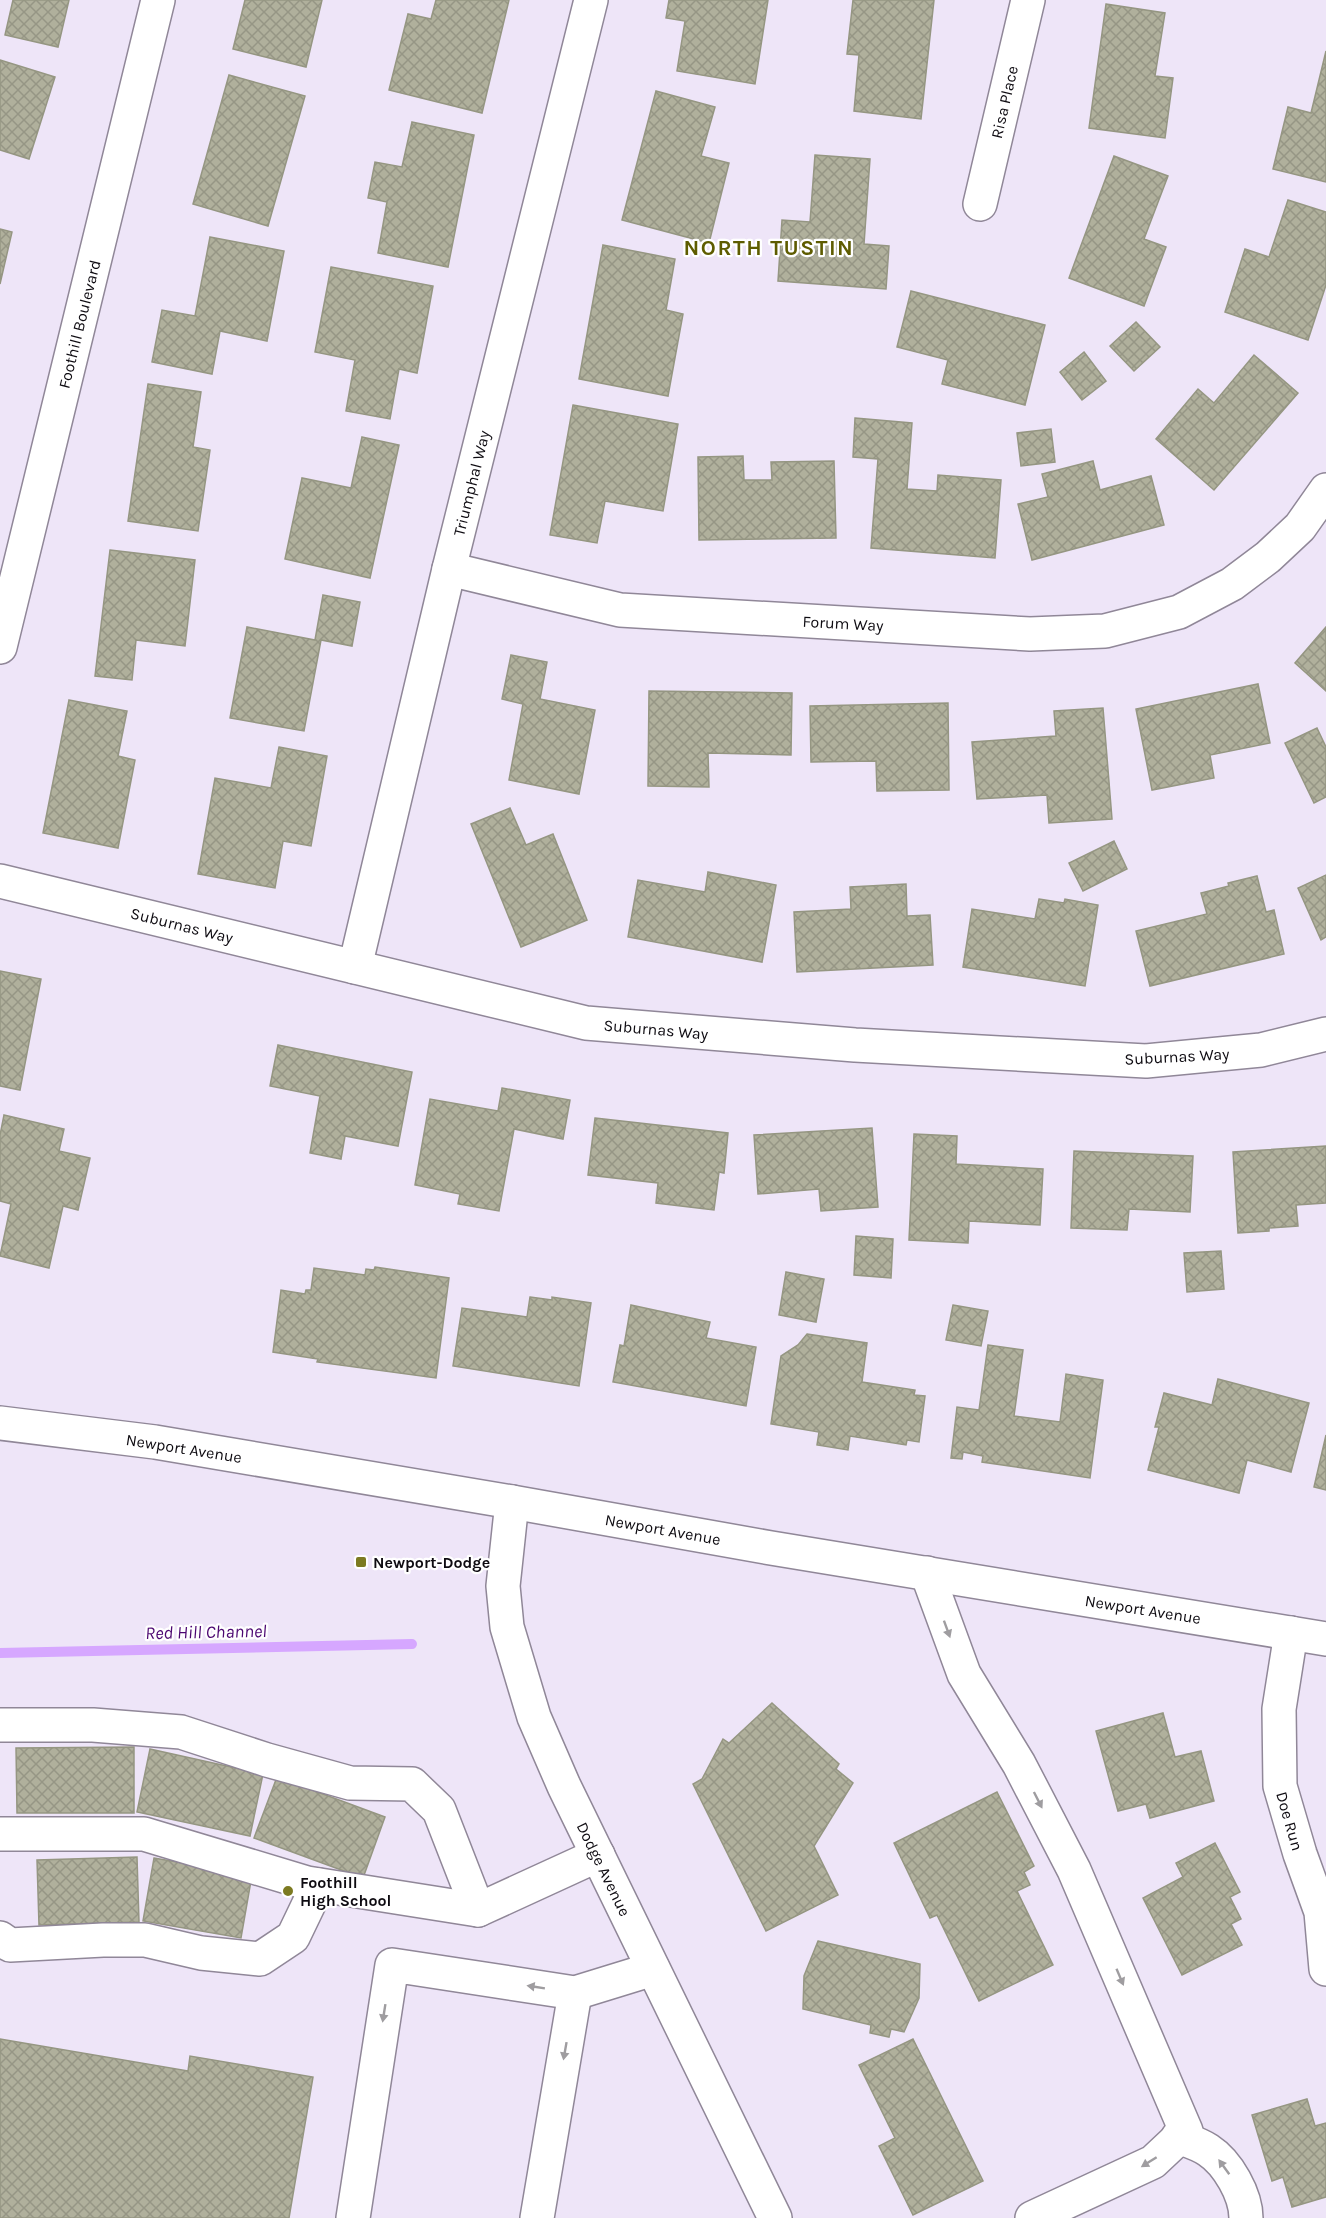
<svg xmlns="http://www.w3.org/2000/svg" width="1326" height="2218" font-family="Karla,sans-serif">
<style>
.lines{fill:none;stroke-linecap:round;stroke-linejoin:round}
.stream{stroke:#d6a7ff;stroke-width:10}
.building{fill:url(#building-cross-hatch);stroke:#959682;stroke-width:1.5}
.minor-casing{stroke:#908798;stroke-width:36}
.major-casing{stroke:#908798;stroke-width:36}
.minor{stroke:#fff;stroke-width:33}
.major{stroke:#fff;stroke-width:33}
.oneway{fill:#9f9da0}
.poi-dot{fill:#7c7a21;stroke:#fff;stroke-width:2}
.labels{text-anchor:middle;stroke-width:4.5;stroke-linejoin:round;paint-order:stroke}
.street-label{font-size:16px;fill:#0e0b11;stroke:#fff}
.poi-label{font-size:16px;font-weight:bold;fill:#0e0b11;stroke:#fff;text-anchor:start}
.water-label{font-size:18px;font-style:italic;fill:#4c0771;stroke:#fff}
.district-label{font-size:22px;font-weight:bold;letter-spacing:1.5px;fill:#5e5c00;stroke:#fff}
</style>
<defs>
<pattern id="building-cross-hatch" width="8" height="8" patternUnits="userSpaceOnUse" patternTransform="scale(1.5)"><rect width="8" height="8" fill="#b0b09c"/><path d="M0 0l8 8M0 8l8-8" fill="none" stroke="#969685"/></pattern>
</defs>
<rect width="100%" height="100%" fill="#eee5f8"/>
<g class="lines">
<polyline class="stream" points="0,1653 412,1644"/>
</g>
<g class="building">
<polygon points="13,0 69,0 58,47 5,35"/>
<polygon points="245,0 322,0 306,67 233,49"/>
<polygon points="436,0 509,0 482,113 389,90 408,14 431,19"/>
<polygon points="669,0 768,0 755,84 677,71 685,21 666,18"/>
<polygon points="853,0 934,0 921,119 854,111 859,55 847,54"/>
<polygon points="1106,4 1165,13 1155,76 1173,78 1165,138 1089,128"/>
<polygon points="1326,51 1326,182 1273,169 1288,107 1311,113"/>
<polygon points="0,60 55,77 29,159 0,150"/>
<polygon points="229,75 305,96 268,226 193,204"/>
<polygon points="656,91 715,107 701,156 729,163 709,243 622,220"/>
<polygon points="412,122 474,135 448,267 378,253 387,202 368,198 375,162 402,167"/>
<polygon points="815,155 870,159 864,244 889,246 886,289 778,281 782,220 810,222"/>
<polygon points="1114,156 1168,176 1144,239 1166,247 1144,306 1069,278"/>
<polygon points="1288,200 1326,212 1326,285 1308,340 1225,312 1245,249 1269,257"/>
<polygon points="0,229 12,232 0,284"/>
<polygon points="210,237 284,251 267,341 220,331 212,374 152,362 162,310 195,316"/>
<polygon points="603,245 675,259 666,310 683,314 668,396 579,379"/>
<polygon points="331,267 433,286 417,373 399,369 390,419 346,411 355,360 315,352"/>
<polygon points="911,291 1045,325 1025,405 942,384 948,360 897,347"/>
<polygon points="1136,322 1160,347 1134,371 1110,346"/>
<polygon points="1084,352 1106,381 1082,400 1060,372"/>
<polygon points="1254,355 1298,393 1214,490 1156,439 1198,389 1214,403"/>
<polygon points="148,384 201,392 193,447 210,450 198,531 128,521"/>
<polygon points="573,405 678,424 663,511 605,501 597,543 550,535"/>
<polygon points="855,418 912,423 907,489 937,491 938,475 1001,480 995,558 871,548 878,459 853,457"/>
<polygon points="1051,429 1055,462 1021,466 1017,433"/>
<polygon points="362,437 399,445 370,578 285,559 302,478 351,488"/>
<polygon points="743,456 744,480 772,480 771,462 834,461 836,538 699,540 698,457"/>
<polygon points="1093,461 1100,490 1151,476 1164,525 1032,560 1018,504 1048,497 1042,474"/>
<polygon points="110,550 195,560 185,646 136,640 132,680 95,676"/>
<polygon points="323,595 360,602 352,646 321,640 304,731 230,718 247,627 315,640"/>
<polygon points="1326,627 1326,691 1295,663"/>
<polygon points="511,655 547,662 540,699 595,710 579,794 509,780 523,704 502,699"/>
<polygon points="1258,684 1270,743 1210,755 1214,778 1152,790 1136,709"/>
<polygon points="649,691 792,693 791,755 708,753 709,787 648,786"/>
<polygon points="69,700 127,711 118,756 135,760 118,848 43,833"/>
<polygon points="948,703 949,790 877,791 876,761 811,762 810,706"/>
<polygon points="1103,708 1112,819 1049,823 1047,795 977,799 972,742 1056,736 1054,711"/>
<polygon points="1317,728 1326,747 1326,797 1314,803 1285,743"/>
<polygon points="279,747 327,756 311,846 283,841 275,888 198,874 215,778 271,788"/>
<polygon points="510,808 526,845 553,834 587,920 521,947 471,824"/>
<polygon points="1114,841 1127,869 1083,891 1069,863"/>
<polygon points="708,872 776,885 762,962 628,937 638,880 705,892"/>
<polygon points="1326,875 1326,937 1321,940 1298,888"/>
<polygon points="1257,876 1266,912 1274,910 1284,954 1150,986 1136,931 1207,914 1201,893 1229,886 1228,883"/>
<polygon points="906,884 907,916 930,915 933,965 797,972 794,912 851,909 850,887"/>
<polygon points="1039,899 1064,903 1065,899 1098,905 1085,986 963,967 972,909 1035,919"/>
<polygon points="0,971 41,979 20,1090 0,1086"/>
<polygon points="278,1045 412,1072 398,1146 345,1136 341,1159 310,1153 320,1096 270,1086"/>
<polygon points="502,1088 570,1100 563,1139 514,1129 499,1211 458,1204 460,1194 415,1185 430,1099 498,1111"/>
<polygon points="4,1115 64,1129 59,1151 90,1158 78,1210 63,1206 49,1268 0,1256 11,1204 0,1201 0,1135"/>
<polygon points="595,1118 728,1133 724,1173 719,1172 714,1210 656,1203 658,1183 588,1175"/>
<polygon points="872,1128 878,1207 821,1211 819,1189 758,1194 754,1135"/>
<polygon points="914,1134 957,1136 956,1164 1043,1169 1040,1225 969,1221 968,1243 909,1240"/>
<polygon points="1326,1146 1326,1203 1296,1205 1298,1226 1269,1228 1269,1231 1238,1233 1233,1152"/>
<polygon points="1074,1151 1193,1156 1190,1212 1129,1209 1127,1230 1071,1228"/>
<polygon points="856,1236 893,1239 891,1278 854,1275"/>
<polygon points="1221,1251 1224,1289 1187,1292 1184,1253"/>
<polygon points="375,1267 449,1278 436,1378 317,1362 318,1359 273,1352 281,1290 305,1294 306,1290 311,1290 314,1268 365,1275 366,1269 374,1270"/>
<polygon points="786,1272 824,1279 816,1322 779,1315"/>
<polygon points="530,1297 552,1300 552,1297 591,1303 579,1386 453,1366 462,1308 527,1317"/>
<polygon points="631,1305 710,1322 706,1338 756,1347 746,1406 613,1382 620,1345 624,1346"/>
<polygon points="953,1305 988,1311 981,1346 946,1340"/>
<polygon points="807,1334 867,1343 862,1382 915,1390 914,1395 925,1396 919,1442 907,1440 906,1445 850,1436 848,1450 817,1445 819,1432 771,1424 781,1356 798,1345"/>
<polygon points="988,1345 1023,1350 1014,1416 1060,1422 1066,1374 1103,1380 1090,1478 982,1462 983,1456 963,1452 962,1459 951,1458 957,1407 979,1410"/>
<polygon points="1218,1379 1309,1403 1291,1472 1247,1460 1239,1493 1148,1470 1159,1427 1155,1427 1164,1393 1212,1405"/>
<polygon points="1326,1435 1326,1490 1314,1487"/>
<polygon points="772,1703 839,1764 836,1769 853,1783 814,1846 838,1895 766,1931 693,1784 702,1779 723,1739 729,1743"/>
<polygon points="1163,1713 1175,1757 1201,1751 1214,1801 1150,1818 1146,1804 1118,1811 1096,1731"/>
<polygon points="134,1747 134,1813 17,1813 16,1748"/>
<polygon points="150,1749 263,1774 250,1836 137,1812"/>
<polygon points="277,1777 385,1817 363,1878 254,1838"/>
<polygon points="997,1792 1034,1866 1024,1872 1030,1885 1017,1891 1053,1965 979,2001 937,1915 930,1918 894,1843"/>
<polygon points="1215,1843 1240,1892 1230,1897 1241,1919 1231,1924 1242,1945 1182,1975 1143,1898 1183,1877 1176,1863"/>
<polygon points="137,1857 139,1922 39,1925 37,1860"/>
<polygon points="154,1858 252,1875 241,1938 143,1921"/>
<polygon points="818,1941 920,1964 919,1998 904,2032 891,2029 889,2037 870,2033 871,2025 803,2009 804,1976"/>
<polygon points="0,2039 188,2071 190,2056 313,2077 289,2218 0,2218"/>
<polygon points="913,2039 983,2181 913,2215 879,2146 895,2138 859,2065"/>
<polygon points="1307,2099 1315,2126 1326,2123 1326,2197 1292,2207 1283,2177 1272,2181 1252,2115"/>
</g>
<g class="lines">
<g class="minor-casing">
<g id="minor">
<polyline points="980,204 1028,0"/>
<polyline points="449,569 620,610 1030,634 1105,631 1179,612 1232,584 1268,557 1300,527 1326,490"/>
<polyline points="0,647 158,0"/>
<polyline points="0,881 586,1023 855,1045 1146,1061 1261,1050 1326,1034"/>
<polyline points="355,967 449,569 591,0"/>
<polyline points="512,1502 503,1586 507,1627 534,1717 564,1786 775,2218"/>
<polyline points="927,1573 964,1674 1019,1764 1074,1870 1186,2131 1153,2162 1032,2218"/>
<polyline points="1291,1633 1279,1709 1280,1786 1300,1854 1321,1912 1326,1969"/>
<polyline points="0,1725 93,1725 181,1732 267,1760 350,1783 412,1784 439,1810 478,1910"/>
<polyline points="0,1834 144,1834 307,1883 478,1910 598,1855"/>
<polyline points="0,1938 10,1945 103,1940 145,1940 201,1953 260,1959 293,1937 318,1885"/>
<path d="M1178 2137C1189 2141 1199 2144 1208 2150 1228 2163 1246 2195 1246 2218"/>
<polyline points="353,2218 392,1965 575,1993 653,1969"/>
<polyline points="537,2218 575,1993"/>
</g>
</g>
<g class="major-casing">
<polyline id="major" points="0,1423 155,1442 512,1502 771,1548 1326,1639"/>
</g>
<use href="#minor" class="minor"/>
<use href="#major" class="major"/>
</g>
<defs><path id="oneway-solid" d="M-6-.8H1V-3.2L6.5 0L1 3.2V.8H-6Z" transform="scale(1.5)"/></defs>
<g class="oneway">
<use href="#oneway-solid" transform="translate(947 1629) rotate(70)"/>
<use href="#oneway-solid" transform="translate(1038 1800) rotate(63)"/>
<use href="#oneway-solid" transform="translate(1120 1977) rotate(67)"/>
<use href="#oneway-solid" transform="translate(536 1987) rotate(-171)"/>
<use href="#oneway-solid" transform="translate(384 2013) rotate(99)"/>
<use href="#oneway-solid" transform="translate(565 2051) rotate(100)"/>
<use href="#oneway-solid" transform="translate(1149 2162) rotate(148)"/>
<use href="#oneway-solid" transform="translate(1224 2167) rotate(-126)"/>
</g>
<g class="poi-dot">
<rect x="355" y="1556" width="12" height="12" rx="3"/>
<circle cx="288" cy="1891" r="6"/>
</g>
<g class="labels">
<g class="street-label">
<text transform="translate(1004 102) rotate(-77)" y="6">Risa Place</text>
<text transform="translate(79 324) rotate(-76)" y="6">Foothill Boulevard</text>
<text transform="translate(471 483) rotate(-76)" y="6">Triumphal Way</text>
<text transform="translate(843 623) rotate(3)" y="6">Forum Way</text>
<text transform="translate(182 925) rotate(14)" y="6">Suburnas Way</text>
<text transform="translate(656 1029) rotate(5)" y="6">Suburnas Way</text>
<text transform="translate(1177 1056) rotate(-3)" y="6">Suburnas Way</text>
<text transform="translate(184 1448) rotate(9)" y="6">Newport Avenue</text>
<text transform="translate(663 1529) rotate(10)" y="6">Newport Avenue</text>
<text transform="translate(1143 1609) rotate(9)" y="6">Newport Avenue</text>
<text transform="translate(1290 1821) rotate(74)" y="6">Doe Run</text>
<text transform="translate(604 1869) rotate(64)" y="6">Dodge Avenue</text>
</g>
<g class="poi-label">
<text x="373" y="1568">Newport-Dodge</text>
<text x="300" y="1888">Foothill<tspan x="300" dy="18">High School</tspan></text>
</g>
<g class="water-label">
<text transform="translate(206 1632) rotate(-1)" y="6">Red Hill Channel</text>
</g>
<g class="district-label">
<text x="769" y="255">NORTH TUSTIN</text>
</g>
</g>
</svg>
